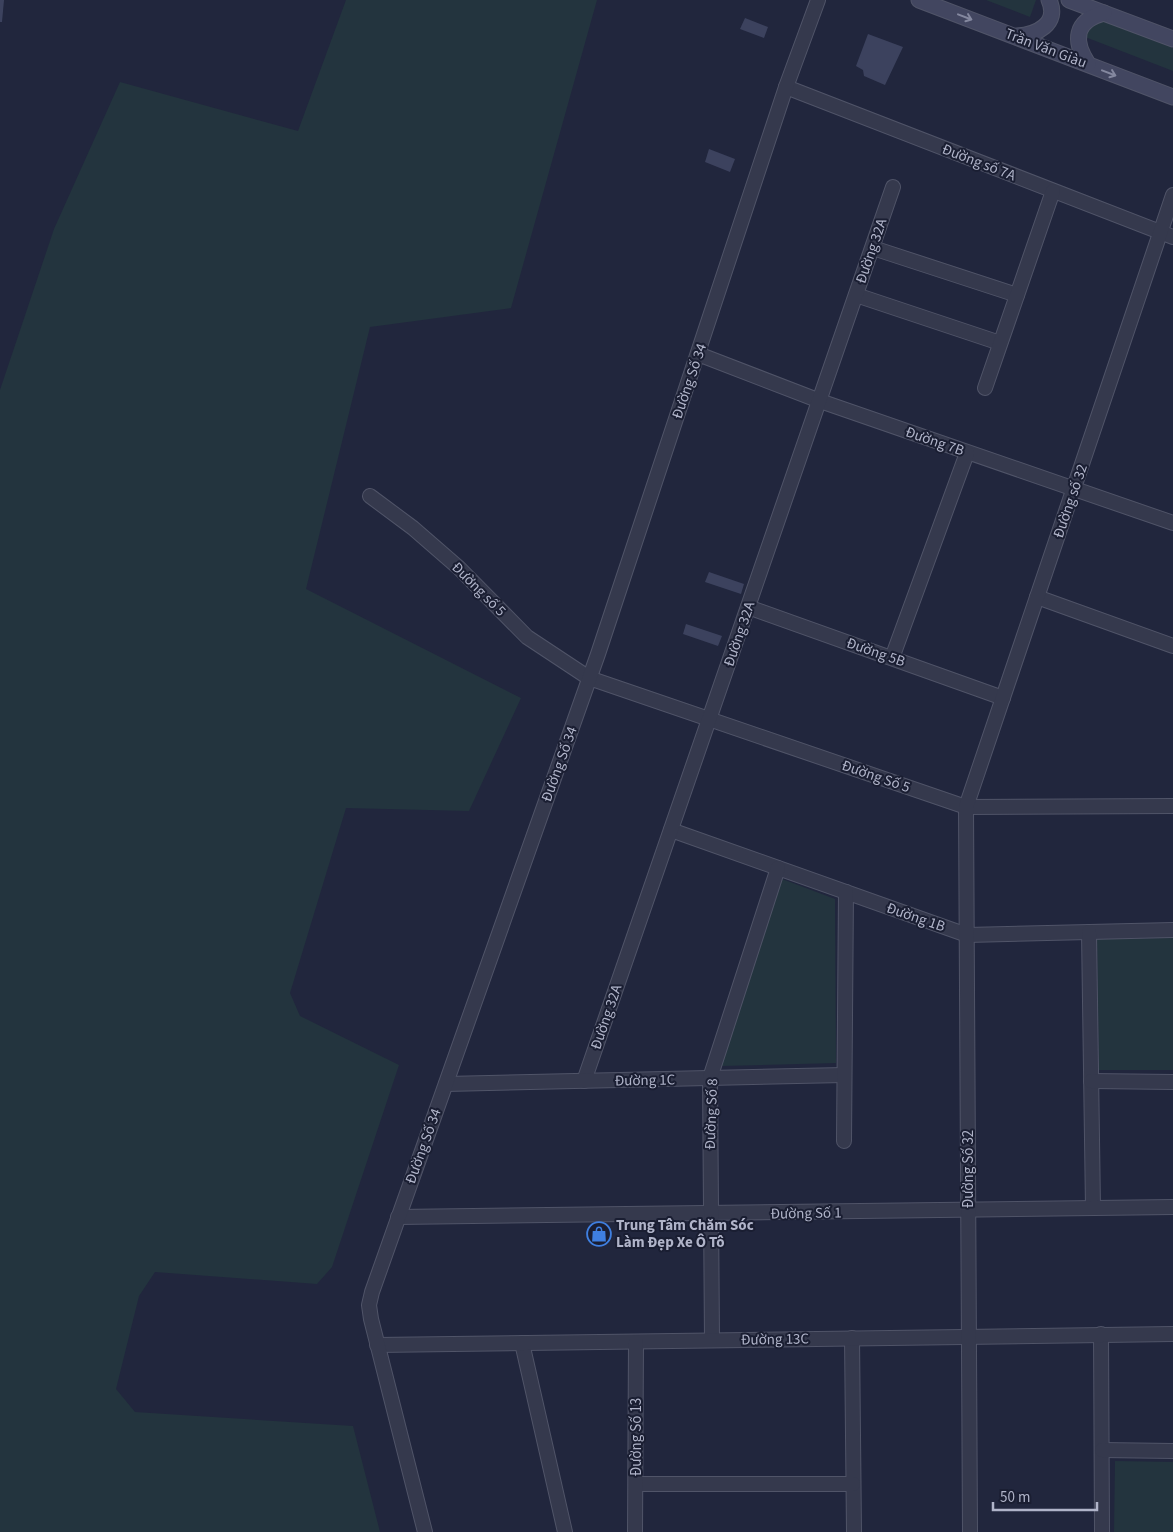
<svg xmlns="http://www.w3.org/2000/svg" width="1173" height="1532" font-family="'Source Sans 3',sans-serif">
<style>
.green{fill:#23343e}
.building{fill:#3c425e}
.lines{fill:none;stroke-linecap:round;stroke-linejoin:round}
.minor-casing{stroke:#505468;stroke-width:16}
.secondary-casing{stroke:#505468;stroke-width:17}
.minor{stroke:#35394d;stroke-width:14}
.secondary{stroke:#424660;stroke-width:15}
.oneway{stroke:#84889f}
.labels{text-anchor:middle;stroke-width:4;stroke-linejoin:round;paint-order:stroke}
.street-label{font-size:15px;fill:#b0b4c9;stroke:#1a1e32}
.poi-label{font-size:15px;font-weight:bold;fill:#b0b4c9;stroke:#1a1e32;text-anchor:start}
</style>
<rect width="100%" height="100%" fill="#21263d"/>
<g class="green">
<polygon points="346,0 597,0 511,308 370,327 306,589 521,698 469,811 346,808 290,993 300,1016 399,1065 332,1267 317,1284 155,1272 139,1296 116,1389 135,1412 353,1426 380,1532 0,1532 0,390 54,229 120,82 298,131"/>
<polygon points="986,0 1036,0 1030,17"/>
<polygon points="1087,15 1173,48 1173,71 1080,35"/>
<polygon points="782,879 835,899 836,1063 721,1066"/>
<polygon points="1173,938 1173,1070 1099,1070 1097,939"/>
<polygon points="1115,1461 1173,1462 1173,1532 1114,1532"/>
</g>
<g class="building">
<polygon points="0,0 4,0 2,22 0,22"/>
<polygon points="745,18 768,27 764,38 740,29"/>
<polygon points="868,34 903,47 885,85 864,76 863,70 856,66"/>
<polygon points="709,149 735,159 730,172 705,162"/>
<polygon points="709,572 744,584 741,594 705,582"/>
<polygon points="686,624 722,636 718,646 683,634"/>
</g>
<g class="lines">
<g class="minor-casing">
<g id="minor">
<polyline points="786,87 1173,237"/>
<polyline points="873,248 1017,295"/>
<polyline points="856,295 1000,343"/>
<polyline points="698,354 820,401 1173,523"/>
<polyline points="985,388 1053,191"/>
<polyline points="370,496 413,528 459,568 527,637 589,678 966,807 1173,806"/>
<polyline points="1037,597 1173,646"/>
<polyline points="748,607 1003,698"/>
<polyline points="892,658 967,453"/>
<polyline points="671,830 967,935 1173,930"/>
<polyline points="1089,932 1093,1208"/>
<polyline points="584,1081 893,187"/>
<polyline points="1091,1081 1173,1082"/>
<polyline points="446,1084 844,1075"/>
<polyline points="844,1141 846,892"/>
<polyline points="398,1217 1173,1207"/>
<polyline points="1101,1334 1102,1532"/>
<polyline points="852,1338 854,1532"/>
<polyline points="712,1340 710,1078 778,868"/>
<polyline points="522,1343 565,1532"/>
<polyline points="377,1345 1173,1334"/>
<polyline points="1102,1450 1173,1451"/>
<polyline points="636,1484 853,1484"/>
<polyline points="425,1532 371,1319 369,1305 372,1292 598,654 786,87 818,0"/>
<polyline points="635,1532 636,1342"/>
<polyline points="970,1532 966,807 1173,195"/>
</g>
</g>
<g class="secondary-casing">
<g id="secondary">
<polyline points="919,0 1173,97"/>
<polyline points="1069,0 1173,39"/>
<path d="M1017 36C1036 35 1060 24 1049 0"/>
<path d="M1088 64C1073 41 1074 21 1104 13"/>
</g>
</g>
<use href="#minor" class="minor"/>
<use href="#secondary" class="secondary"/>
</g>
<defs><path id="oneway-shaft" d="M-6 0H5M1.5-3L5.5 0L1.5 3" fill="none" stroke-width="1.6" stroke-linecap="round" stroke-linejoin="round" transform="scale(1.25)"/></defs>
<g class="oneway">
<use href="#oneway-shaft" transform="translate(965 17) rotate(21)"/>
<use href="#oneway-shaft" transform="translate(1109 73) rotate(21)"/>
</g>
<defs>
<g id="shop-ring" transform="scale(1.25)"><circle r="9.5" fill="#1a1e32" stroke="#3f7fe0" stroke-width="1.5"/><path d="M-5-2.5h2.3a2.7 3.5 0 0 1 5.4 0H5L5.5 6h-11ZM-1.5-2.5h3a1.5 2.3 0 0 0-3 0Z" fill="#3f7fe0"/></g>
</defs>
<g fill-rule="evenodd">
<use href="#shop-ring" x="599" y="1234"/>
</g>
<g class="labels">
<g class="street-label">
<text transform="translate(1046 48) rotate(21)" y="5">Trần Văn Giàu</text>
<text transform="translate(979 162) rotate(21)" y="5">Đường số 7A</text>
<text transform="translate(871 251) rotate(-71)" y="5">Đường 32A</text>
<text transform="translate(689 381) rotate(-71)" y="5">Đường Số 34</text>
<text transform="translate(935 441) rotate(19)" y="5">Đường 7B</text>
<text transform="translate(1070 501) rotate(-71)" y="5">Đường số 32</text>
<text transform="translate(479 589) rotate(45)" y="5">Đường số 5</text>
<text transform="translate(739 634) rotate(-71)" y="5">Đường 32A</text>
<text transform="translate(876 652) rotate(19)" y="5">Đường 5B</text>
<text transform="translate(559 764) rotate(-70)" y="5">Đường Số 34</text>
<text transform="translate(876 776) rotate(19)" y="5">Đường Số 5</text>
<text transform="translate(916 917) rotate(19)" y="5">Đường 1B</text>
<text transform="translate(606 1017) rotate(-71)" y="5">Đường 32A</text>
<text transform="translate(645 1080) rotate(-1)" y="5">Đường 1C</text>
<text transform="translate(711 1114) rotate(-88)" y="5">Đường Số 8</text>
<text transform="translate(423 1146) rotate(-70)" y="5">Đường Số 34</text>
<text transform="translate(968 1169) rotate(-90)" y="5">Đường Số 32</text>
<text transform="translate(806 1213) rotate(-1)" y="5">Đường Số 1</text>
<text transform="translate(775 1339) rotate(-1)" y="5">Đường 13C</text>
<text transform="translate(636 1437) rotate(-90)" y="5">Đường Số 13</text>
</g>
<g class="poi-label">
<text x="616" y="1230">Trung Tâm Chăm Sóc<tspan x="616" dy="17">Làm Đẹp Xe Ô Tô</tspan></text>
</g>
</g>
<path d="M993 1502v8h104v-8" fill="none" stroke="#b0b4c9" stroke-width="2.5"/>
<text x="1000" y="1502" font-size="15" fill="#b0b4c9" stroke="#1a1e32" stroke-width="4" paint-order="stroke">50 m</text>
</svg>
